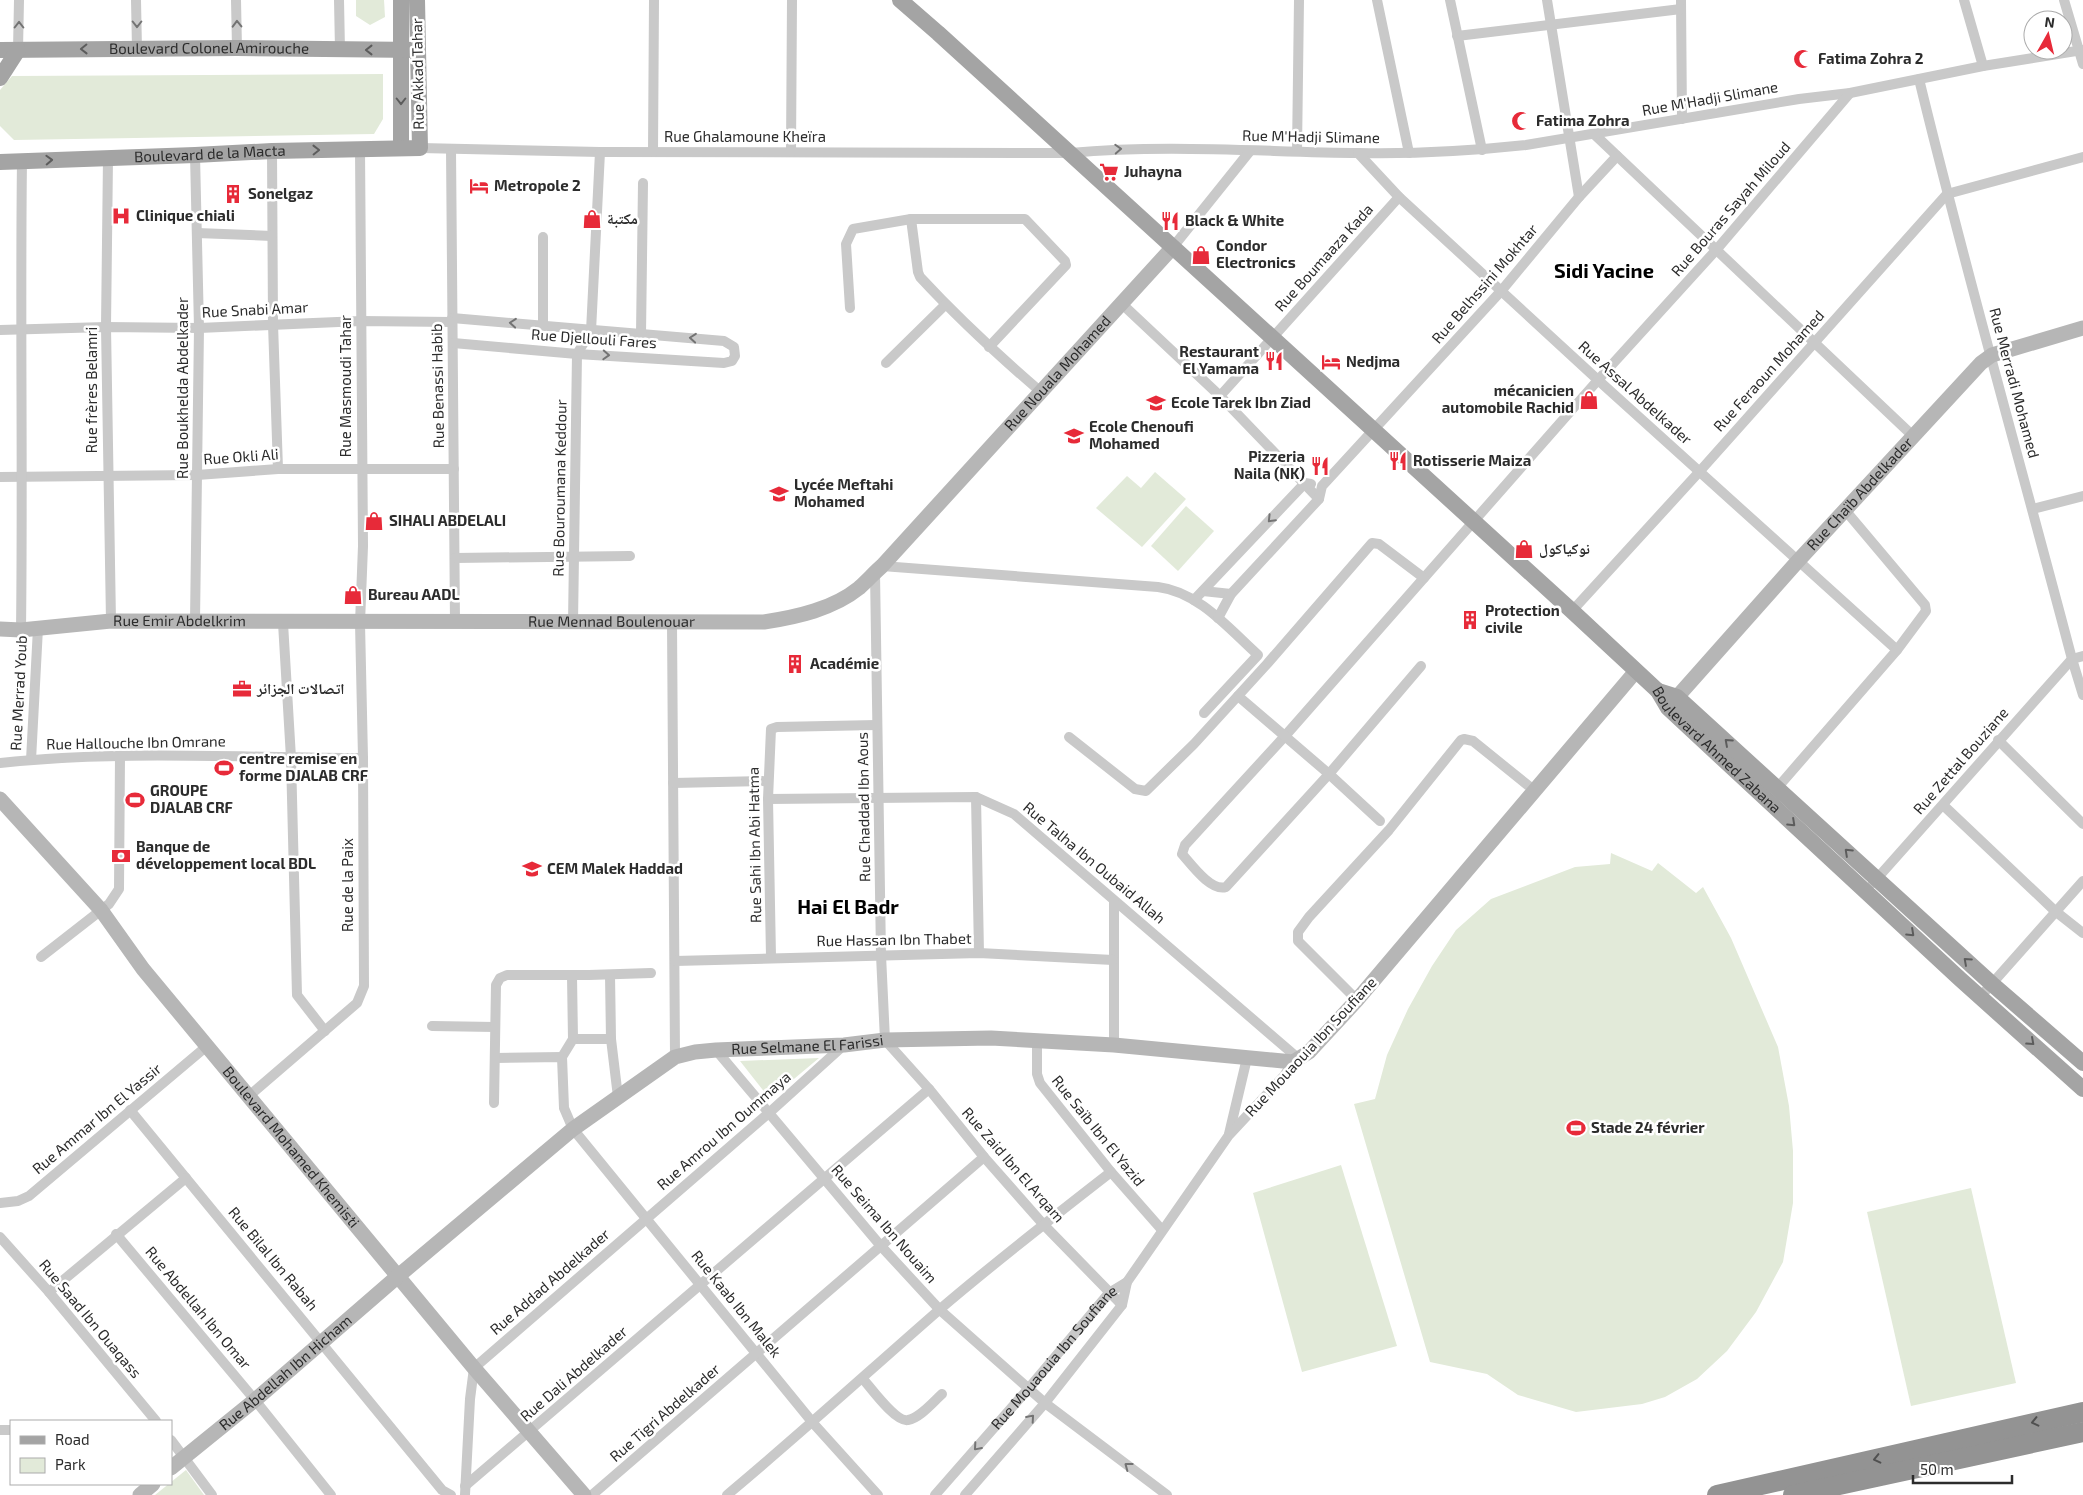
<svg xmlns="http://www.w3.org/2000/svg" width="2083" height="1495" font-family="'Exo 2','Noto Naskh Arabic',sans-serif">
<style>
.green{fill:#e2ead9}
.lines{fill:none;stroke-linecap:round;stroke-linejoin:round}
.street{stroke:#c9c9c9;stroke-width:10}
.secondary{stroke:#b6b6b6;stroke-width:15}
.primary{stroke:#a4a4a4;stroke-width:16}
.highway{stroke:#939393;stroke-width:20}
.oneway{stroke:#737373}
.oneway2{stroke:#5c5c5c}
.oneway3{stroke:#505050}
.labels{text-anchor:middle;stroke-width:5;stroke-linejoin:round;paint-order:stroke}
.street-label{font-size:15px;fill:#2c2c2c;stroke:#fff}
.poi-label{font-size:15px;font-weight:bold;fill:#2c2c2c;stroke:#fff;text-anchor:start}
.district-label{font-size:20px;font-weight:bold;fill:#000;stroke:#fff}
</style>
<rect width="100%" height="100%" fill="#fff"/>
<g class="green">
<polygon points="356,0 384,0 385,17 370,25 356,16"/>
<polygon points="383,74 383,119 374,134 14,140 0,126 0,90 12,76"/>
<polygon points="1155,472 1186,499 1142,547 1096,508 1127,476 1141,488"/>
<polygon points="1186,506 1214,531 1178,571 1151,546"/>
<polygon points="1611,853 1652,871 1658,863 1696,893 1703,887 1731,938 1778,1047 1789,1106 1793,1151 1793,1203 1783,1262 1756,1312 1727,1351 1697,1379 1665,1397 1642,1404 1576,1412 1518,1395 1487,1374 1430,1362 1354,1104 1375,1099 1387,1055 1408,1009 1432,966 1456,930 1491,899 1575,867 1610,864"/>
<polygon points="819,1058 770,1099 740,1061"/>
<polygon points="1341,1165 1397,1346 1302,1372 1253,1193"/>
<polygon points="1971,1188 2016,1383 1911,1406 1867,1212"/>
<polygon points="186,1470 204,1495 155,1495"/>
</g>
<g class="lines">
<g class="street">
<polyline points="136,0 137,49"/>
<polyline points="236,0 237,48"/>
<polyline points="339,0 340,50"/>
<polyline points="1377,0 1409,153"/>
<polyline points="1450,0 1482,150"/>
<polyline points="1547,0 1579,197"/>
<polyline points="1681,0 1682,119"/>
<polyline points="1964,0 1983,66"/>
<polyline points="2064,0 2083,64"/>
<polyline points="1457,36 1681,9"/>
<polyline points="18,50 19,0"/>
<path d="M1919 79C1966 273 2021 465 2072 659L2083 695"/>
<polyline points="1594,134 1913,436"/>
<path d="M420 148 600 152 1070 153C1166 144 1262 152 1359 153 1414 154 1470 151 1526 145L1799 99 1850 93 1983 66 2083 50"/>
<polyline points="451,149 455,622"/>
<polyline points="272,151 273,324 278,469"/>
<polyline points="1297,151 1299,0"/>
<polyline points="653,152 654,0"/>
<polyline points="791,152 792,0"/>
<polyline points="1358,153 1399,197 1598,380 1897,650"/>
<polyline points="195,155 199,328 195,621"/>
<polyline points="108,158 106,327 111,621"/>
<path d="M911 219 918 272 920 277C958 318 999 356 1041 392"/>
<polyline points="197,233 272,236"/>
<polyline points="1173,247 1250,151"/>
<polyline points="1121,303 1220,396 1319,499"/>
<polyline points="850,308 846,244 853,229 911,219 1025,219 1065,261 1066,265 989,347"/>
<polyline points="452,318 724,341 734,347 735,356 732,361 724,363 577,354 453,343"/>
<polyline points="543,326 543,237"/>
<polyline points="0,330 106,327 199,328 361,321 452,322"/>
<polyline points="641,334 643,183"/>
<polyline points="886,363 945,305"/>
<polyline points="1220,396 1399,197"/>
<polyline points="0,477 197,475 278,469 454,469"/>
<polyline points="2033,509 2083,496"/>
<polyline points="455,558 630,556"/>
<path d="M882 566 1158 587C1199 592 1229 629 1258 655L1204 713"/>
<polyline points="875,573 881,955 885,1040 929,1089 984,1157 1043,1224 1122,1305"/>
<polyline points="1203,591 1231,594"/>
<polyline points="1194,600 1305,483 1311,484"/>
<polyline points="1572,611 1700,471 1947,194 2083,157"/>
<polyline points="1218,618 1231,594 1319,499 1322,486 1502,290 1579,197 1617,156"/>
<polyline points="283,623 291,758 297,995 325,1031"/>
<polyline points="573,623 577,354 591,331 600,152"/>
<polyline points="672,623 675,1057"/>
<path d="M21 630C23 473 20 317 22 161"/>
<path d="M1421 666 1329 774 1226 887C1211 892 1191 864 1182 854L1185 845 1285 736 1598 380 1717 249 1850 93"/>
<polyline points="1238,696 1329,774 1380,821"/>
<polyline points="1069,737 1135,789 1146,791 1194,744 1267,664 1372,543 1379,544 1424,578"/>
<polyline points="1998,740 2083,824"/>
<polyline points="31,760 38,628"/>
<path d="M0 763C120 750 243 758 363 758"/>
<polyline points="673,783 768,781"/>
<polyline points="1778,787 1897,650 1926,611 1925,605 1845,510"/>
<polyline points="976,797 979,953"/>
<polyline points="768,799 976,797 1014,814 1299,1059"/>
<polyline points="1943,805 2055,911 2083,933"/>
<polyline points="1873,883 2072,659 2083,656"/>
<polyline points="1114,901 1114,1045"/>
<polyline points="41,957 109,904 119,889 120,756"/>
<polyline points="771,957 768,799 771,729 777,727 877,725"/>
<polyline points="675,961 979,953 1113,960"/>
<polyline points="610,975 611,1039 618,1097"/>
<polyline points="1981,996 2083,881"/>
<polyline points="1357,1000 1298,941 1298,932 1309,917 1389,830 1461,740 1464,739 1473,741 1535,791"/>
<polyline points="432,1026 495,1027"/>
<polyline points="573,1039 611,1039"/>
<polyline points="1037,1040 1037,1074 1040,1083 1111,1172 1162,1230"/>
<polyline points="716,1050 880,1245 940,1310 1045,1403 1167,1495"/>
<polyline points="562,1057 573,1039 572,976"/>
<polyline points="495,1058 562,1057 564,1108 573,1129 813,1423 878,1495"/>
<polyline points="249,1096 357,1003 364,986 363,758 360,623 363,546 360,149"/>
<polyline points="494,1103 496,985 500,978 507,975 589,975 651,973"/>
<polyline points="130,1110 442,1490 451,1495"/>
<polyline points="1229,1134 1247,1058"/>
<polyline points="0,1203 18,1201 29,1196 207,1046"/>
<polyline points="116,1234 255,1400 331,1495"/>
<polyline points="0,1237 49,1292 156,1421"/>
<polyline points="49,1292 186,1178"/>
<path d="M863 1379C871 1388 896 1423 908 1420 920 1418 933 1402 942 1394"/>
<polyline points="0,1430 11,1430"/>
<polyline points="171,1440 212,1495"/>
<polyline points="465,1486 929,1089"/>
<polyline points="465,1495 470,1399 474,1368 770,1112 844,1045"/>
<polyline points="592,1495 984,1157"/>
<path d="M727 1495C799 1435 868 1372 939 1310 995 1262 1053 1217 1111 1172"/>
<path id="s1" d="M935 1495 1028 1389 1109 1293 1127 1282 1229 1135 1284 1076 1293 1062"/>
<polyline points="965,1495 1045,1403 1122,1305 1127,1282"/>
</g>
<g class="secondary">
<path id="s2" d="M0 629 21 630 111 621 764 622C797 617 833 609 859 588 867 581 874 573 882 566L1173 247"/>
<path id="s3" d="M1670 705 1797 562 1981 363 1992 355 2083 328"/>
<path id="s4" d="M0 799 101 910 143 969 474 1368 584 1495"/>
<path id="s5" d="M171 1468 255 1400 397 1277 573 1129 675 1057 695 1052 716 1050 844 1045 885 1040 991 1038 1114 1045 1293 1062 1309 1052 1357 1000 1636 671"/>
<polyline points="140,1495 153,1484"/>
</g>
<g class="primary">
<polyline points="401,0 401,148"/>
<path id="s6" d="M900 0 938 33 1572 611 1658 691 1668 708 1960 979 2083 1089"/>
<path id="s7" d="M0 50 237 48 418 50"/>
<polyline points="0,78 18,50"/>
<path id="s8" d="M0 162 195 155 272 151 420 148 417 0"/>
<polyline points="1658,691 1677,697 1992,984 2083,1063"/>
</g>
<g class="highway">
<polyline points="1717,1495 2083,1412"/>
<polyline points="1793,1495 2083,1432"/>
</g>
</g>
<defs><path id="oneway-chevron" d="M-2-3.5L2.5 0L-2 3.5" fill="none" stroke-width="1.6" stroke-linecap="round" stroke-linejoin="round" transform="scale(1.25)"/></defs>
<g class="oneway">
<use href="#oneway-chevron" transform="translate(137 24) rotate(90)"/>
<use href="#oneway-chevron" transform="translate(237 24) rotate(-91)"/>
<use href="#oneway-chevron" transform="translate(19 25) rotate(-90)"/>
<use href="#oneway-chevron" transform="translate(1118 149) rotate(-3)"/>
<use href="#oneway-chevron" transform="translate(513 323) rotate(-175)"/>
<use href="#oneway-chevron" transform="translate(693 338) rotate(-175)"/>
<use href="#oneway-chevron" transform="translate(606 355) rotate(3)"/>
<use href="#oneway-chevron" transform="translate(1271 519) rotate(134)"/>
<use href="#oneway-chevron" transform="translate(1031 1418) rotate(-49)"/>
<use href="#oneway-chevron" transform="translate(977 1447) rotate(131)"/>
<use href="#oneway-chevron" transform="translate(1128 1466) rotate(-143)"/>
</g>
<g class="oneway2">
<use href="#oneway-chevron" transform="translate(84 49) rotate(179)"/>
<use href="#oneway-chevron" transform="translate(369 50) rotate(-180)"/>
<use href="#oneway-chevron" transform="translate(401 101) rotate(90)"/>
<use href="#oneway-chevron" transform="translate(316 150) rotate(-1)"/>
<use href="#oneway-chevron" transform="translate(49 160) rotate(-2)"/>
<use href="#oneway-chevron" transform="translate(1728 742) rotate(-138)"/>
<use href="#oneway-chevron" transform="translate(1792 823) rotate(43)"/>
<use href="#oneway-chevron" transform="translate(1848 852) rotate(-137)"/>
<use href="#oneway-chevron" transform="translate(1911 933) rotate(43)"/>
<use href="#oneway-chevron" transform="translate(1967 961) rotate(-138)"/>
<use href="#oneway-chevron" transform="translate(2031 1042) rotate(42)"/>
</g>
<g class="oneway3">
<use href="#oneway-chevron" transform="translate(2035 1422) rotate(167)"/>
<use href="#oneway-chevron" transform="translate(1877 1459) rotate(167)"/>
</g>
<defs>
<g id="mosque-bare" transform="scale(1.5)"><path d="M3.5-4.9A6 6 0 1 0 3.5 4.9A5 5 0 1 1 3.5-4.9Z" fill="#e72a39" stroke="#fff" stroke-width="2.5" paint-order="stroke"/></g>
<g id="supermarket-bare" transform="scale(1.5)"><path d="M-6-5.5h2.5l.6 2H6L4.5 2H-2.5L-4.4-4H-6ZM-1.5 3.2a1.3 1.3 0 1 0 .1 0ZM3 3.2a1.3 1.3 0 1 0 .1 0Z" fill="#e72a39" stroke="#fff" stroke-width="2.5" paint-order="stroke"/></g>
<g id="hotel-bare" transform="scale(1.5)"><path d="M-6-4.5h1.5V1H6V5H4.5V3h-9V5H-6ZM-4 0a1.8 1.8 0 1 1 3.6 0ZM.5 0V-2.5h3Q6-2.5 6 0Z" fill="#e72a39" stroke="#fff" stroke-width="2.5" paint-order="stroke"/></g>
<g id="building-bare" transform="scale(1.5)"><path d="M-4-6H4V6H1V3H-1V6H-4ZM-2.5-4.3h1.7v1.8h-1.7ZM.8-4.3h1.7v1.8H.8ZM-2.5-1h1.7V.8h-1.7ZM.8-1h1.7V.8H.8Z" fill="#e72a39" stroke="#fff" stroke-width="2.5" paint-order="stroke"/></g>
<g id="hospital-bare" transform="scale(1.5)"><path d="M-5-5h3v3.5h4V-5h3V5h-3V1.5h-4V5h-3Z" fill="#e72a39" stroke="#fff" stroke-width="2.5" paint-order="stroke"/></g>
<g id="shop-bare" transform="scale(1.5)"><path d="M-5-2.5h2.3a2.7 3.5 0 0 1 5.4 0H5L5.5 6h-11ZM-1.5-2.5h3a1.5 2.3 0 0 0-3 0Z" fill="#e72a39" stroke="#fff" stroke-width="2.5" paint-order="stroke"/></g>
<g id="restaurant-bare" transform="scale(1.5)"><path d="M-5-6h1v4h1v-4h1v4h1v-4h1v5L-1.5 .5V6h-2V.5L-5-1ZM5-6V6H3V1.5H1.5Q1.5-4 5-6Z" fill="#e72a39" stroke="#fff" stroke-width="2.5" paint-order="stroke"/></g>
<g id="school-bare" transform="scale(1.5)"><path d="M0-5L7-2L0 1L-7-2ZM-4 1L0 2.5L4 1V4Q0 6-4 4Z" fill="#e72a39" stroke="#fff" stroke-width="2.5" paint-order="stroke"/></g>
<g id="office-bare" transform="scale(1.5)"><path d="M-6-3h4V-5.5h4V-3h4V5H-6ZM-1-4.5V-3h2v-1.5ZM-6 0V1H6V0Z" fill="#e72a39" stroke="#fff" stroke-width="2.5" paint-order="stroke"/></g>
<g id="stadium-bare" transform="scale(1.5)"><path d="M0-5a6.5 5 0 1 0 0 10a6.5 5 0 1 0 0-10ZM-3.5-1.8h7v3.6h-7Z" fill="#e72a39" stroke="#fff" stroke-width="2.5" paint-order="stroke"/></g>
<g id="bank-bare" transform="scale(1.5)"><path d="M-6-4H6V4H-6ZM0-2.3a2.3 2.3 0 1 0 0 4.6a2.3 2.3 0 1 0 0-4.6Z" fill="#e72a39" stroke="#fff" stroke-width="2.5" paint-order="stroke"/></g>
</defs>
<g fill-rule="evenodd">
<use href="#mosque-bare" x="1803" y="59"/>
<use href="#mosque-bare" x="1521" y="121"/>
<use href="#supermarket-bare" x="1109" y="172"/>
<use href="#hotel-bare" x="479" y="186"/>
<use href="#building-bare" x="233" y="194"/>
<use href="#hospital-bare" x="121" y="216"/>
<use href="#shop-bare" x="592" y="219"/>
<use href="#restaurant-bare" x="1170" y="221"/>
<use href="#shop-bare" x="1201" y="255"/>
<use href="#restaurant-bare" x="1274" y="361"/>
<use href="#hotel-bare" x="1331" y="362"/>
<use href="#shop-bare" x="1589" y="400"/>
<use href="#school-bare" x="1156" y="403"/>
<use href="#school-bare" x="1074" y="436"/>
<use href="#restaurant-bare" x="1398" y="461"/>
<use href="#restaurant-bare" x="1320" y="466"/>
<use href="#school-bare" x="779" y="494"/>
<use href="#shop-bare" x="374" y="521"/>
<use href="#shop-bare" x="1524" y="549"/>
<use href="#shop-bare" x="353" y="595"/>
<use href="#building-bare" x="1470" y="620"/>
<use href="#building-bare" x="795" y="664"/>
<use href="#office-bare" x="242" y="689"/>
<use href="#stadium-bare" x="224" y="768"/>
<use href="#stadium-bare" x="135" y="800"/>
<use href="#bank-bare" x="121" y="856"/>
<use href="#school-bare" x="532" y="869"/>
<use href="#stadium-bare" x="1576" y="1128"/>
</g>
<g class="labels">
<g class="street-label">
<text dy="5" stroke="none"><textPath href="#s7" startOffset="209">Boulevard Colonel Amirouche</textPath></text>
<text transform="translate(418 74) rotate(-91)" y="5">Rue Akkad Tahar</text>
<text transform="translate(1710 99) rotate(-10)" y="5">Rue M'Hadji Slimane</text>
<text x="745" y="142">Rue Ghalamoune Kheïra</text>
<text transform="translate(1311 137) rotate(1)" y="5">Rue M'Hadji Slimane</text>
<text dy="5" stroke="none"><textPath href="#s8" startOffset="210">Boulevard de la Macta</textPath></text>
<text transform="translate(1731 209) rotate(-49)" y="5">Rue Bouras Sayah Miloud</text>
<text transform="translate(1324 258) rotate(-48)" y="5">Rue Boumaaza Kada</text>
<text transform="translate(1485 284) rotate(-49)" y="5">Rue Belhssini Mokhtar</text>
<text transform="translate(255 310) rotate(-3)" y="5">Rue Snabi Amar</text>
<text transform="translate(594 339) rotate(4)" y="5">Rue Djellouli Fares</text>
<text transform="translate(1769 371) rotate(-48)" y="5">Rue Feraoun Mohamed</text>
<text dy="5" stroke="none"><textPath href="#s2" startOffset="1159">Rue Nouala Mohamed</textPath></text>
<text transform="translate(2014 383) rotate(75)" y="5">Rue Merradi Mohamed</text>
<text transform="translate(346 386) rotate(-90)" y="5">Rue Masmoudi Tahar</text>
<text transform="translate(438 386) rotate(-91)" y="5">Rue Benassi Habib</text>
<text transform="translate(183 388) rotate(-90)" y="5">Rue Boukhelda Abdelkader</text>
<text transform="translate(92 390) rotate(-90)" y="5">Rue frères Belamri</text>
<text transform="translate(1635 393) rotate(42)" y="5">Rue Assal Abdelkader</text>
<text transform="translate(241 457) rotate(-4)" y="5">Rue Okli Ali</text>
<text transform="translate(560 488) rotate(-89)" y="5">Rue Bouroumana Keddour</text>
<text dy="5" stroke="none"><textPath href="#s3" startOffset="284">Rue Chaïb Abdelkader</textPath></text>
<text dy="5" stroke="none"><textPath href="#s2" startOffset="180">Rue Emir Abdelkrim</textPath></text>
<text dy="5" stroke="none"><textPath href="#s2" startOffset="612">Rue Mennad Boulenouar</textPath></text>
<text transform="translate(19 693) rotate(-87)" y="5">Rue Merrad Youb</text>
<text transform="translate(136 743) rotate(-1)" y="5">Rue Hallouche Ibn Omrane</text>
<text dy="5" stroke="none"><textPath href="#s6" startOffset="1109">Boulevard Ahmed Zabana</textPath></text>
<text transform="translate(1961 761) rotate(-49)" y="5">Rue Zettal Bouziane</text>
<text transform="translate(864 807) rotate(-91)" y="5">Rue Chaddad Ibn Aous</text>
<text transform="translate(755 845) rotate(-91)" y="5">Rue Sahi Ibn Abi Hatma</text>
<text transform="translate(1094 863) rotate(40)" y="5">Rue Talha Ibn Oubaid Allah</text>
<text transform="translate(348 885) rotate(-90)" y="5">Rue de la Paix</text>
<text transform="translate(894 940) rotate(-1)" y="5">Rue Hassan Ibn Thabet</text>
<text dy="5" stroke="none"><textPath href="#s5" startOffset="784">Rue Selmane El Farissi</textPath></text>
<text transform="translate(1311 1047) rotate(-47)" y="5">Rue Mouaouia Ibn Soufiane</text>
<text transform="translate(97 1119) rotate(-40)" y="5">Rue Ammar Ibn El Yassir</text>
<text transform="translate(724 1131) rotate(-41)" y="5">Rue Amrou Ibn Oummaya</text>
<text transform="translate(1098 1131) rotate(51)" y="5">Rue Saïb Ibn El Yazid</text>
<text dy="5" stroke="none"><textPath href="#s4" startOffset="454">Boulevard Mohamed Khemisti</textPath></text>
<text transform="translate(1013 1165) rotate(49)" y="5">Rue Zaid Ibn El Arqam</text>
<text transform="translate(884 1224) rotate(49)" y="5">Rue Seima Ibn Nouaim</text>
<text transform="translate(273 1259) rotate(50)" y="5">Rue Bilal Ibn Rabah</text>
<text transform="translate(550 1282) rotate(-41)" y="5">Rue Addad Abdelkader</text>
<text transform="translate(736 1304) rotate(51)" y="5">Rue Kaab Ibn Malek</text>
<text transform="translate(198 1308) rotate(50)" y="5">Rue Abdellah Ibn Omar</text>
<text transform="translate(90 1319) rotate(50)" y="5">Rue Saad Ibn Ouaqass</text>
<text dy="5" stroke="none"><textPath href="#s1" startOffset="182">Rue Mouaouia Ibn Soufiane</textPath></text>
<text dy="5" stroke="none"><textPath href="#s5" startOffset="149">Rue Abdellah Ibn Hicham</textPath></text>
<text transform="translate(574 1374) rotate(-41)" y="5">Rue Dali Abdelkader</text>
<text transform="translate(665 1413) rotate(-41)" y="5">Rue Tigri Abdelkader</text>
</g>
<g class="poi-label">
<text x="1818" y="64">Fatima Zohra 2</text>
<text x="1536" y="126">Fatima Zohra</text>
<text x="1124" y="177">Juhayna</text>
<text x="494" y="191">Metropole 2</text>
<text x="248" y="199">Sonelgaz</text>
<text x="136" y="221">Clinique chiali</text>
<text x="607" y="224">مكتبة</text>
<text x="1185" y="226">Black &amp; White</text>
<text x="1216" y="251">Condor<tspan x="1216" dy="17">Electronics</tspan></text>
<text x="1259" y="357" text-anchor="end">Restaurant<tspan x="1259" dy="17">El Yamama</tspan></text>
<text x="1346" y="367">Nedjma</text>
<text x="1574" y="396" text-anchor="end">mécanicien<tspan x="1574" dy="17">automobile Rachid</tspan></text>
<text x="1171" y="408">Ecole Tarek Ibn Ziad</text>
<text x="1089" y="432">Ecole Chenoufi<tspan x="1089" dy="17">Mohamed</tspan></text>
<text x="1305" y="462" text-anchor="end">Pizzeria<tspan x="1305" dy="17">Naila (NK)</tspan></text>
<text x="1413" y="466">Rotisserie Maiza</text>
<text x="794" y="490">Lycée Meftahi<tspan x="794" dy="17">Mohamed</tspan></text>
<text x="389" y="526">SIHALI ABDELALI</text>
<text x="1539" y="554">نوكياكول</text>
<text x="368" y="600">Bureau AADL</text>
<text x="1485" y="616">Protection<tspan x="1485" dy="17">civile</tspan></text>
<text x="810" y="669">Académie</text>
<text x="257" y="694">اتصالات الجزائر</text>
<text x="239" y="764">centre remise en<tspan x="239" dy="17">forme DJALAB CRF</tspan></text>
<text x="150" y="796">GROUPE<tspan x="150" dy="17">DJALAB CRF</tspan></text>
<text x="136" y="852">Banque de<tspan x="136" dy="17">développement local BDL</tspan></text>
<text x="547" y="874">CEM Malek Haddad</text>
<text x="1591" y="1133">Stade 24 février</text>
</g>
<g class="district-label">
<text x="1604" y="278">Sidi Yacine</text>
<text x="848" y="914">Hai El Badr</text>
</g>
</g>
<rect x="10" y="1420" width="162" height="65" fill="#ffffff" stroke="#ababab"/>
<rect x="20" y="1436" width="25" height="8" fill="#a4a4a4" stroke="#ababab"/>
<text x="55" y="1445" font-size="15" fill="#2c2c2c">Road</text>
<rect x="20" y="1458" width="25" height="15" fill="#e2ead9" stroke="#ababab"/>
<text x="55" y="1470" font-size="15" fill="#2c2c2c">Park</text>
<g transform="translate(2048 35) rotate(8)"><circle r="24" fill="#ffffff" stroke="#ababab"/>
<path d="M0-4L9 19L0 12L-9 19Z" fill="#e72a39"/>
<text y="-8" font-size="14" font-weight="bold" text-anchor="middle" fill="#2c2c2c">N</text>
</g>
<path d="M1913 1475v8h99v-8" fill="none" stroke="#2c2c2c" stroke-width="2.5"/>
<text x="1920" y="1475" font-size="15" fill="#2c2c2c" stroke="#ffffff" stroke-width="4" paint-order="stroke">50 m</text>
</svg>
